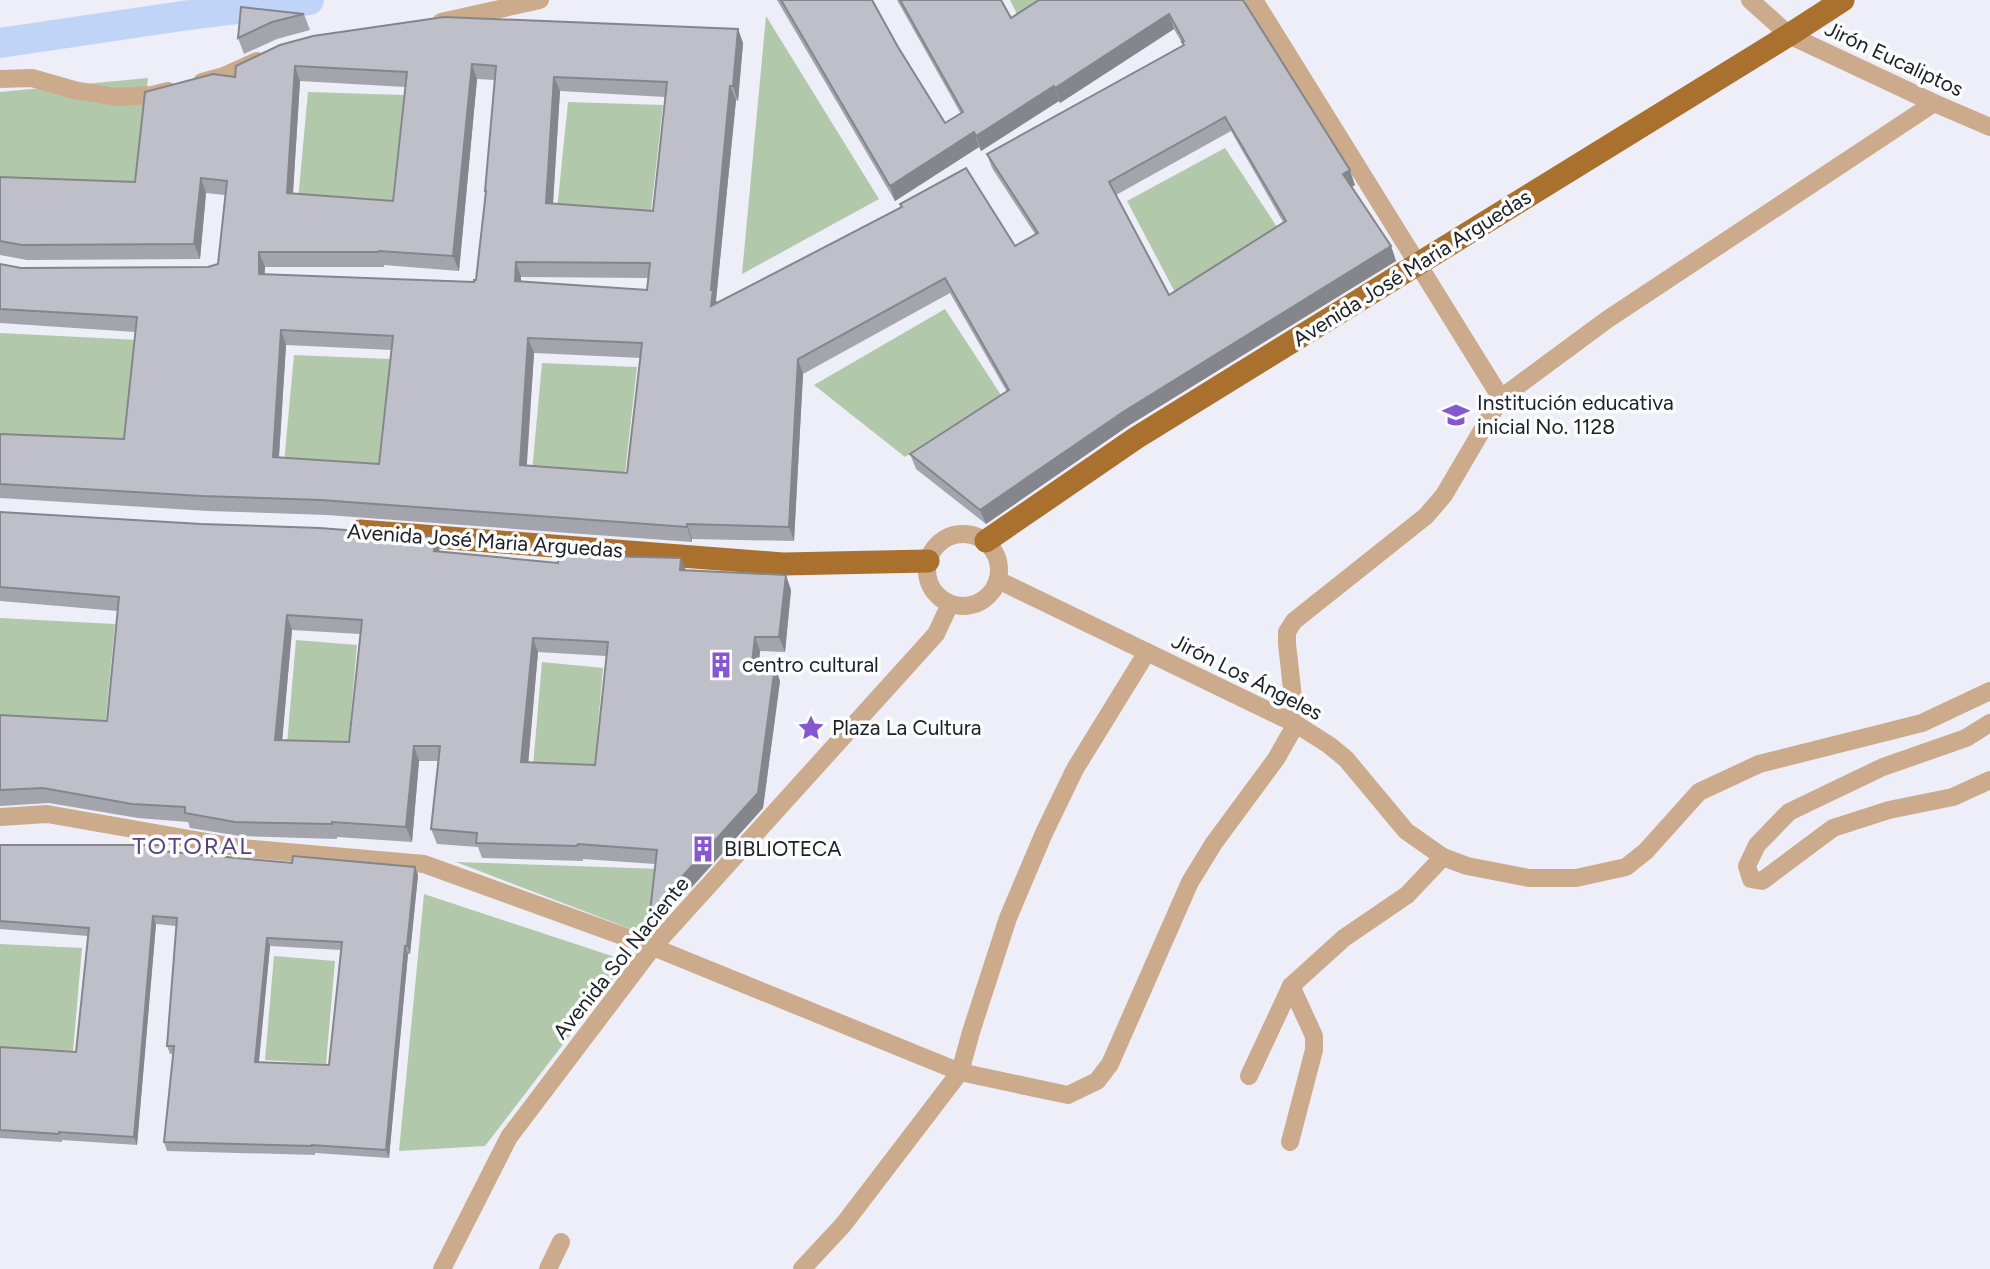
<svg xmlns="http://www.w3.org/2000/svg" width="1990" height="1269" font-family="Figtree,sans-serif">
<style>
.green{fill:#b2c8ab}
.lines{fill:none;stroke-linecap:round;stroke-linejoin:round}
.river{stroke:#bfd4f7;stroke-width:30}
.minor{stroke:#cbab8b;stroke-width:18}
.major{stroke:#aa702e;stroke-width:23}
.wall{fill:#a3a4ac;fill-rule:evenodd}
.shaded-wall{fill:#85868c}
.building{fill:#bebfc8;stroke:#85868c;stroke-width:2;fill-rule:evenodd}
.labels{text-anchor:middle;stroke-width:7;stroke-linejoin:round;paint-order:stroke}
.street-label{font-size:21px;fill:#202124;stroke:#fbfcfd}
.poi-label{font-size:21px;fill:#202124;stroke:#fbfcfd;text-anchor:start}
.quarter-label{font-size:24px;letter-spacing:2px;fill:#57427f;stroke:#fbfcfd}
</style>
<rect width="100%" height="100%" fill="#edeef7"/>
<g class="green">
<polygon points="1010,0 1049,0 1019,18"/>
<polygon points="766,16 879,199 742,274"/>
<polygon points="148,78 135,187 0,181 0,92"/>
<polygon points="308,92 404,95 391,210 298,200"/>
<polygon points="568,102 663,105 650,220 557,210"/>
<polygon points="1225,148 1281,233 1178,298 1127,201"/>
<polygon points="945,309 1001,395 905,457 814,385"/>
<polygon points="0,333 139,340 125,449 0,442"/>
<polygon points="294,355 390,359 377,473 284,463"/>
<polygon points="542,363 637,367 624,482 532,472"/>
<polygon points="0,618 115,624 105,727 0,721"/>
<polygon points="296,640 357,645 348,748 287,744"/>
<polygon points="542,662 603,668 594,770 533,766"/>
<polygon points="456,862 662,869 654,938"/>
<polygon points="424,894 627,961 485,1146 399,1151"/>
<polygon points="0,944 82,948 73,1051 0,1047"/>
<polygon points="274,956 335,961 326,1064 265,1060"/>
</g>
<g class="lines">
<polyline class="river" points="0,43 182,16 309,0"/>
<g class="minor">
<polyline points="1254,0 1501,398"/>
<polyline points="1750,0 1789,35 1934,103 1990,127"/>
<polyline points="441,22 540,0"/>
<polyline points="0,79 32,78 74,90 115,97 152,95 168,91"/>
<polyline points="202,82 224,76 257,61"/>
<circle cx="963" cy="570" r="36"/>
<polyline points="998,580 1296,724 1329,745 1346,759 1406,831 1443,857 1467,866 1529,878 1576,878 1626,867 1646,851 1699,792 1759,764 1922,723 1990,691"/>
<polyline points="1990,723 1966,738 1883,767 1789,812 1757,845 1747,866 1751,879 1762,881 1833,828 1889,810 1953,797 1990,780"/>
<polyline points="0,817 47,814 241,848 424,864 653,947 960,1072 1068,1095 1097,1081 1110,1064 1190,882 1214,843 1276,759 1296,724 1287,644 1287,632 1294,621 1426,516 1444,495 1501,398 1608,319 1934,103"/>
<polyline points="1249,1076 1291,986 1344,938 1407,895 1443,857"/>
<polyline points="1290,1142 1314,1050 1314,1036 1291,986"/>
<polyline points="442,1269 509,1137 653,947 936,634 950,604"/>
<polyline points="548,1269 561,1242"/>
<polyline points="802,1269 843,1225 960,1072 971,1032 1008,918 1044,833 1075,769 1147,652"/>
</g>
<g class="major">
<polyline points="360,531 783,564 928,561"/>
<polyline points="986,541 1136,438 1789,35 1843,0"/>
</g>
</g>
<g class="wall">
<path d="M777 0H872L898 47 945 123 961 114 897 0H1001L1011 18 1243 0 1355 185 1351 187 1391 246 1396 261 1128 426 986 524 916 469 910 454 1007 392 950 293 803 374 794 541 692 539V542L327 515 208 511 0 498V434L124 439 135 332 0 323V264L21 268 208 267 218 264 225 195 206 193 200 259 27 260 0 255V177L135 182 235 77 236 66 738 29 743 43 738 101 736 100 716 301 717 303 1015 246 1035 234 992 168 987 154 1183 45 1174 29 1060 103 1059 101 981 151 979 147 895 201ZM477 79 495 80 485 191 486 194 476 280 474 282 264 274 265 267H384V265L459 271ZM300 81 405 87 393 201 293 194ZM560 91 665 97 653 211 553 204ZM1231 131 1283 222 1169 295 1116 195ZM521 277 648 278 647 290 521 282ZM286 345 392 350 379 464 279 457ZM534 353 641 358 627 473 526 465Z"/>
<polygon points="241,7 304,14 310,30 277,39 244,54 238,38"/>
<path d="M0 512 435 537 440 552 558 563 686 570 791 590 785 652 760 651 759 664 780 681 763 808 656 927 655 864 583 859V861L482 858 478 847 437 844 431 829 438 761H419L412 842 337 837V839L240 836 190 828 188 822 138 818 49 803 0 806V715L107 721 118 611 0 601ZM292 630 360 634 349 742 282 740ZM538 652 606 656 595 765 528 762Z"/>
<path d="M0 845H163L165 851 292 863 415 867 418 875 410 954H408L389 1158 315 1153V1155L167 1151 164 1142 173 1054H170L167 1046 176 926 156 924 137 1145 62 1140V1142L0 1138V1047L76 1052 88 936 0 929ZM270 946 341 950 329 1065 259 1062Z"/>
</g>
<g class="shaded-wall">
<polygon points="1169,14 1174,29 1060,103 1055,88"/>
<polygon points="738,29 743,43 738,101 733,86"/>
<polygon points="472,64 477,79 459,271 453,256"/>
<polygon points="295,66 300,81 292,208 287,193"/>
<polygon points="554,77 560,91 552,218 546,203"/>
<polygon points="730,86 736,100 716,300 718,305 711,306 711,290"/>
<polygon points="1054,86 1059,101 981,151 976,136"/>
<polygon points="974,132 979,147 895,201 890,186"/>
<polygon points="1350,170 1355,185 1348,189 1343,174"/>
<polygon points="201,178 206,193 200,259 194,244"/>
<polygon points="1391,246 1396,261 1128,426 986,524 980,510 1123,412"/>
<polygon points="259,252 265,267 264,288 259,274"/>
<polygon points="516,262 521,277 521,296 515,281"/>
<polygon points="281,330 286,345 278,471 273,457"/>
<polygon points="528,338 534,353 526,479 520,465"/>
<polygon points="798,359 803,374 794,541 789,527"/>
<polygon points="687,524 692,539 692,542 687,527"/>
<polygon points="435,537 440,552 434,551"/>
<polygon points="681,558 687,573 680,570"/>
<polygon points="786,575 791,590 785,652 779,637"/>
<polygon points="287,615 292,630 281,754 275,740"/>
<polygon points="755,637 760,651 757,677 752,663"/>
<polygon points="533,638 538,652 527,777 521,762"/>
<polygon points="775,666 780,681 763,808 656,927 650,912"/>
<polygon points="414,746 419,761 412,842 406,827"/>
<polygon points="415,867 418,875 410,954 407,946"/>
<polygon points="153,916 156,924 137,1145 134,1137"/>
<polygon points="267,938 270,946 258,1070 255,1062"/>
<polygon points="405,946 408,954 389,1158 386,1150"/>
</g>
<g class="building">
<path d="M781 0H872L898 47 945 123 963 112 900 0H1001L1011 18 1039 0H1243L1350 170 1343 174 1391 246 1123 412 980 510 910 454 1009 390 945 278 798 359 789 527 687 524V527L321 500 202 496 0 484V434L124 439 137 317 0 309V264L21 268 208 267 218 264 227 181 201 178 194 244 22 245 0 241V177L135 182 145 92 213 74 235 77 236 66 280 45 313 36 444 17 738 29 733 86H730L711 290H713L711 306 902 207 900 204 966 168 1015 246 1038 233 987 154 1184 45 1182 42 1184 41 1169 14 1055 88 1054 86 976 136 974 132 890 186ZM472 64 496 66 485 191H486L476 280H474V282L259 274V252H378L379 251 453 256ZM295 66 407 72 393 201 287 193ZM554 77 667 82 653 211 546 203ZM1225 117 1286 221 1169 295 1109 182ZM516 262 650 263 647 290 515 281ZM281 330 393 336 379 464 273 457ZM528 338 642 343 627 473 520 465Z"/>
<polygon points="241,7 304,14 272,22 238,38"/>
<path d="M0 512 201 524 320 528 435 537 434 551 558 563 559 555 681 558 680 570 786 575 779 637H755L752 663 775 666 758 793 650 912 657 850 578 844 577 846 476 843 477 833 431 829 440 746H414L406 827 332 822V824L235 822 185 813V807L132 804 43 788 0 790V715L107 721 119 597 0 587ZM287 615 362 620 349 742 275 740ZM533 638 608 642 595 765 521 762Z"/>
<path d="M0 845H163L162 851 292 863 293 856 415 867 407 946H405L386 1150 312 1145V1146L164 1142 174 1046H167L177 918 153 916 134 1137 59 1132V1134L0 1130V1047L76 1052 89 928 0 921ZM267 938 342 942 329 1065 255 1062Z"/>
</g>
<defs>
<g id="school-bare" transform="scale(2.1)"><path d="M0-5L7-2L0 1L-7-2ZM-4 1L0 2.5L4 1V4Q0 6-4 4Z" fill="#8557d0" stroke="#fbfcfd" stroke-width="2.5" paint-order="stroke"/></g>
<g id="building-bare" transform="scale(2.1)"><path d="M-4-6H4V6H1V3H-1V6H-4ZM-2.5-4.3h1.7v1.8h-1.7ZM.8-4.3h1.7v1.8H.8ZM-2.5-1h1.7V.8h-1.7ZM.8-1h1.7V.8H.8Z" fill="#8557d0" stroke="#fbfcfd" stroke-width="2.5" paint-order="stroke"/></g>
<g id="sight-bare" transform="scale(2.1)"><path d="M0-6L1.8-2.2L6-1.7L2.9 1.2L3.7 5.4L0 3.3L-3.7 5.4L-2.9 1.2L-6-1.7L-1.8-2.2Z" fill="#8557d0" stroke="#fbfcfd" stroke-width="2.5" paint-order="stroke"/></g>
</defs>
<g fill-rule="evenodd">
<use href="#school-bare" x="1456" y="415"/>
<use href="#building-bare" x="721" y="665"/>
<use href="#sight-bare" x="811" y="728"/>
<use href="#building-bare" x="703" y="849"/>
</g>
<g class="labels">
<g class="street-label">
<text transform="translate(1894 59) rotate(25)" y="7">Jirón Eucaliptos</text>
<text transform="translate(1412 268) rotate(-32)" y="7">Avenida José Maria Arguedas</text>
<text transform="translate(485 541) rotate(4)" y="7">Avenida José Maria Arguedas</text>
<text transform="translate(1247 677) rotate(27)" y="7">Jirón Los Ángeles</text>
<text transform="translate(621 958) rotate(-51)" y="7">Avenida Sol Naciente</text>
</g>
<g class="poi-label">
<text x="1477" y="410">Institución educativa<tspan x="1477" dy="24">inicial No. 1128</tspan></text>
<text x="742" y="672">centro cultural</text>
<text x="832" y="735">Plaza La Cultura</text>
<text x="724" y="856">BIBLIOTECA</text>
</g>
<g class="quarter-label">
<text x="193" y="854">TOTORAL</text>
</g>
</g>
</svg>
